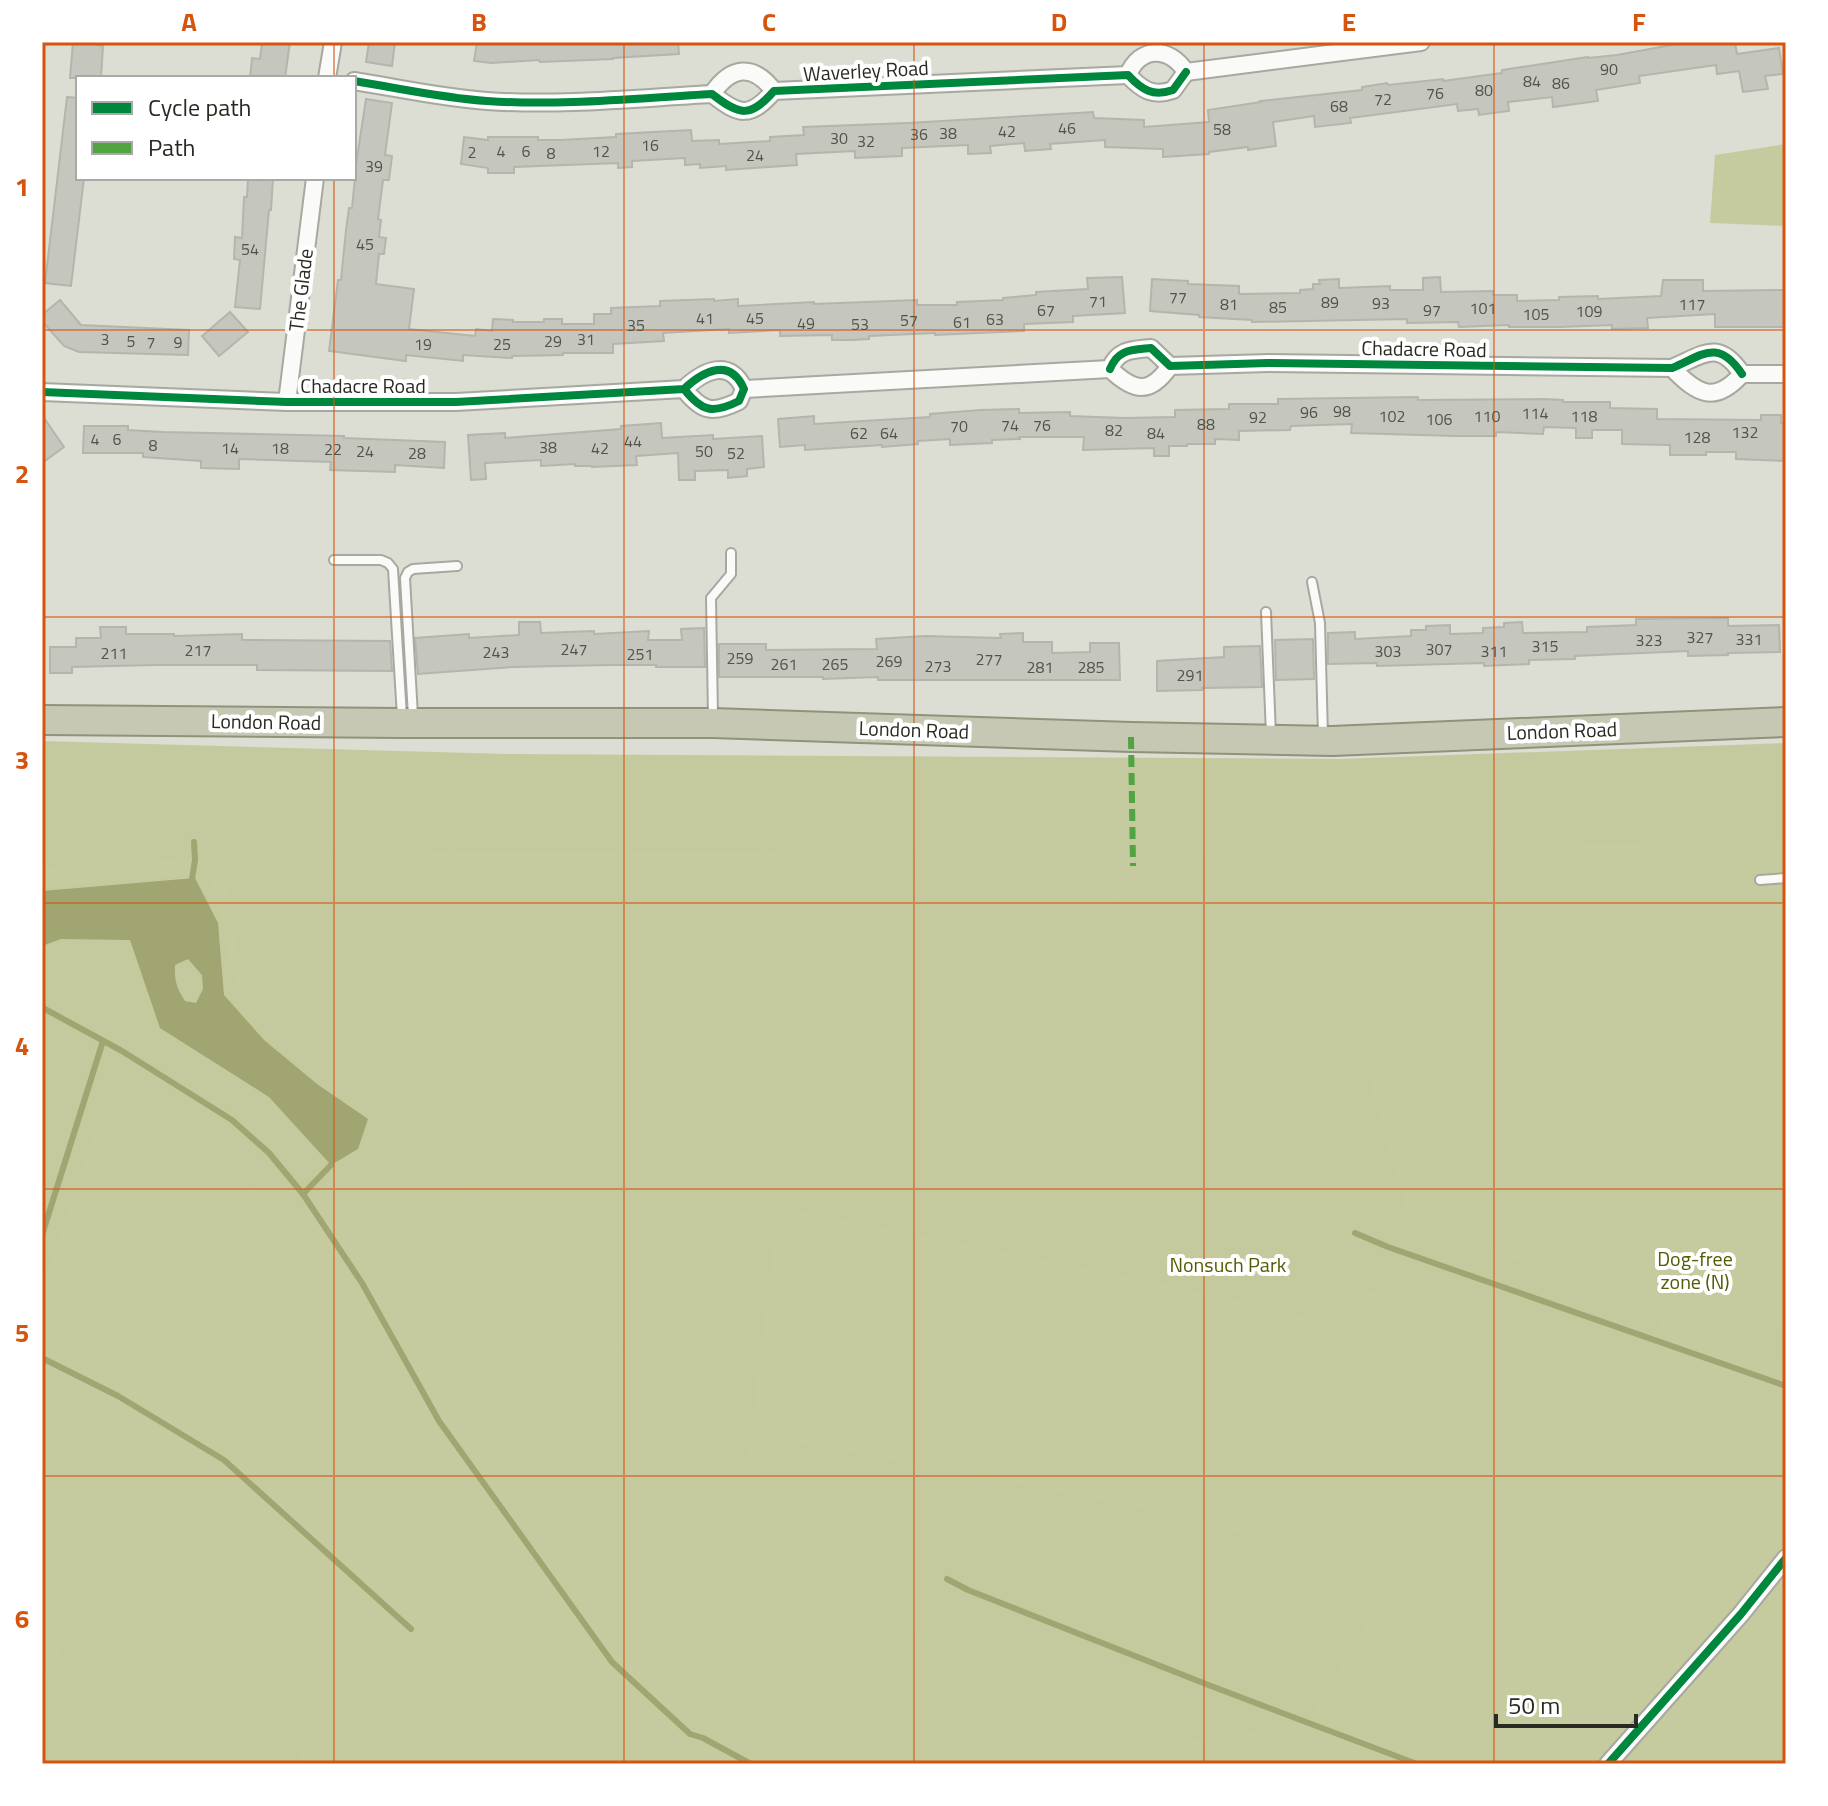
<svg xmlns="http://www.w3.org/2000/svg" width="1828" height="1806" font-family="'Titillium Web',sans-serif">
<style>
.green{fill:#c5cb9f}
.forest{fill:#c4ca9e}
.water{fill:#a0a571;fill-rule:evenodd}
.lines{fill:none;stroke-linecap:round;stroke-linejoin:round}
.stream{stroke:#a0a571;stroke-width:6}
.building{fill:#c5c7be;stroke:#b4b5ac;stroke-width:2}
.lane-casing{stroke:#a7a9a0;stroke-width:12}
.street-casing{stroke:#a7a9a0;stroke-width:20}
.highway-casing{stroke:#90927a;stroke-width:32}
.lane{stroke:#fafaf8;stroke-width:8}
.street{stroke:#fafaf8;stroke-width:16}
.highway{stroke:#c7c8b4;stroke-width:28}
.quiet{stroke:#51a441;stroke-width:6;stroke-dasharray:12 6;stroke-linecap:butt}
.cycleway-casing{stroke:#fff;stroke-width:13}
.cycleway{stroke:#00873e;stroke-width:8}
.grid{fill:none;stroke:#d5540e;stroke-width:2;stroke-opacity:0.55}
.labels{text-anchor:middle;stroke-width:8;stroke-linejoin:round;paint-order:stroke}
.number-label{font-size:16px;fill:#52534a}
.street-label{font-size:20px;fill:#292a22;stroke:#fff}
.park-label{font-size:20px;fill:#555b03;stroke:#fff}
.neatline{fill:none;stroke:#d5540e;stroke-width:3}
.grid-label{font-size:26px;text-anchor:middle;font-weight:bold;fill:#d5540e}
</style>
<rect width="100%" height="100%" fill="#dcded3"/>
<g class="green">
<polygon points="1786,144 1786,226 1710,223 1715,155"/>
<polygon points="1786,764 1786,1764 42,1764 42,769"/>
</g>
<g class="forest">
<polygon points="42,741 507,754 1340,759 1786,743 1786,840 1381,849 268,853 42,868"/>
<polygon points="209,873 235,982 345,1076 241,974 225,878 1080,879 1367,1072 1408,1215 1661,1320 1638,1364 1427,1274 1290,1319 1244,1301 778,1206 747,1465 777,1439 1012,1482 1199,1521 1326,1560 1368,1620 1307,1723 1185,1742 907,1627 839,1573 746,1466 385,1115 296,1225 142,1093 97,1126 42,1292 42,887"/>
<polygon points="1786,1320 1786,1364 1755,1352"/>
<polygon points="111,1602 295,1744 303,1764 42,1764 42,1684 82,1614"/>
</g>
<path class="water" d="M195 878 218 923 224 995 264 1040 317 1084 368 1119 358 1149 331 1165 269 1097 160 1028 130 940 61 939 42 946V891ZM188 959 202 975 203 989 196 1003 185 1001C177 989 174 980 175 965Z"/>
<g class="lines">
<g class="stream">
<polyline points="192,879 195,860 194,842"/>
<polyline points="42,1005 43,1008 122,1051 232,1120 269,1153 303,1194"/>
<polyline points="331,1165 303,1194 362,1283 439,1421 612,1662 690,1734 703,1738 751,1764"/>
<polyline points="1355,1233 1388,1247 1786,1386"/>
<polyline points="42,1235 103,1041"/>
<polyline points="42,1358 118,1396 224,1460 411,1629"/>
<polyline points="947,1579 968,1590 1211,1686 1417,1764"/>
</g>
</g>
<g class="building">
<polygon points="73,42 96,42 96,45 103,46 101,78 70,78"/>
<polygon points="262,42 290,42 285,78 250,78 252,58 260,59"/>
<polygon points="369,42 395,42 392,66 366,62"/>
<polygon points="477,42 678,42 679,54 613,58 613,59 540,62 539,60 491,63 474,61"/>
<polygon points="1688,42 1735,42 1737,54 1779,48 1783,74 1765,76 1768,89 1743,92 1739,71 1717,74 1716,65 1639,76 1640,83 1596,90 1598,101 1553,107 1552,97 1508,102 1509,111 1479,115 1478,109 1458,111 1457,104 1350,118 1351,123 1315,127 1314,116 1273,122 1276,146 1248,150 1248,147 1209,152 1209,154 1163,157 1163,149 1105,147 1105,140 1050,144 1051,149 1025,151 1024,143 990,146 991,153 968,154 968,145 902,148 902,156 855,158 855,151 796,154 797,165 726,170 726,166 700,168 700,164 685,165 685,158 632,161 632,167 618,168 618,163 514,167 514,173 488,173 488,168 461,164 464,137 488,140 488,137 538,137 538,140 560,140 616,137 616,134 691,130 692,141 719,140 719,144 770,141 770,137 804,135 803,127 908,123 1093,112 1094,118 1144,120 1144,127 1209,122 1208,110 1261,102 1260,101 1362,90 1362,87 1387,83 1388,85 1443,79 1443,81 1502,73 1502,70 1588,57 1588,58 1617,55"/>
<polygon points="67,97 78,98 78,178 84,178 71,286 45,283"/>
<polygon points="366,99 392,103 385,155 392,156 389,180 383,180 378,219 381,220 379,237 386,238 384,254 379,254 376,284 414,289 409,329 475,336 476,329 492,331 493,319 513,320 513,322 544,322 544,319 562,319 562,324 594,324 594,314 611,314 611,308 660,306 660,301 714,299 714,301 738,299 738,306 814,302 814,304 917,300 917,305 957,305 957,302 1003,300 1003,298 1036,295 1036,292 1088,289 1087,278 1122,277 1125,313 1073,316 1073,322 1024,324 1024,331 935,335 935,333 869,336 869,339 852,340 832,340 832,335 780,336 780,330 729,333 729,329 663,333 664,341 613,344 613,353 563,353 563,355 512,356 512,358 463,355 463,361 406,355 406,361 329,351 338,280 341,280 346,230 349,208 352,208 357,158"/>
<polygon points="248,178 273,178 271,210 269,210 260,309 235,307 240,260 234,259 235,237 242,238 244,197 247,197"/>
<polygon points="1440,277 1441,292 1493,291 1493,295 1517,295 1517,301 1559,300 1559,297 1598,296 1598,299 1661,296 1663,280 1703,280 1703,291 1786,290 1786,327 1715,327 1715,314 1647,318 1648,328 1612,329 1612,325 1560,327 1509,327 1509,325 1459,327 1458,322 1407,323 1407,319 1252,322 1252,320 1199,317 1199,315 1150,311 1152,279 1188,281 1188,284 1239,286 1239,294 1300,293 1300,290 1313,289 1313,284 1320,284 1319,280 1339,279 1339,288 1390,286 1390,290 1423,290 1423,278"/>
<polygon points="60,300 81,325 189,330 188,355 79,352 64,346 42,321 42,315"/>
<polygon points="230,312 248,332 219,356 202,336"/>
<polygon points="1418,397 1418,400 1544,399 1563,400 1563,402 1610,402 1610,408 1657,409 1657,419 1761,420 1761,415 1781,415 1781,423 1786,423 1786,461 1736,459 1736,452 1706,452 1706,455 1670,455 1670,445 1622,444 1622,430 1592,430 1592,438 1576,438 1576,428 1544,427 1543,434 1496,432 1496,436 1456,436 1351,433 1352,424 1291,426 1290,430 1239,431 1239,440 1215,439 1215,444 1187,444 1187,446 1169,446 1169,456 1154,456 1154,448 1083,450 1084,437 1019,437 1020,439 992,440 992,443 950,445 950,439 918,441 918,444 882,447 882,445 805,450 805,445 780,447 778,419 814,416 814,424 930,417 930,414 981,410 1019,409 1019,413 1070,412 1070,416 1124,418 1175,417 1175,410 1229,409 1229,404 1278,404 1278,399"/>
<polygon points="42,415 64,447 42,463"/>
<polygon points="661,423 662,438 713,435 713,439 762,436 764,467 747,469 747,476 728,478 728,470 695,471 695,480 679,480 678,453 636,456 637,465 592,467 592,466 575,466 575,464 541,466 541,460 485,463 486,479 471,480 468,435 505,433 505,438 621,429 621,426"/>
<polygon points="84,426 128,426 128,430 163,432 344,436 344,438 445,442 444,468 395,465 395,472 330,470 331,462 239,459 239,469 201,468 201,461 143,457 143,453 83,453"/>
<polygon points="1728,618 1728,626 1779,625 1780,652 1728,653 1728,655 1688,656 1688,651 1575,656 1575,659 1529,660 1529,664 1506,665 1484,666 1484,663 1377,666 1377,663 1328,664 1328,633 1355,632 1355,639 1411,636 1411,630 1426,630 1426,626 1450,625 1450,634 1483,633 1483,628 1504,627 1504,623 1522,622 1523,633 1587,632 1587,627 1636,625 1636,619"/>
<polygon points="519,622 540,622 541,633 594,631 594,634 649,631 648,640 682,640 681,629 704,628 705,667 656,667 656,665 610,665 513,667 418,674 415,638 469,634 469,638 519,635"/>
<polygon points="100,627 126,627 126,634 174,634 174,636 242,634 242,640 390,641 392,671 257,670 257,665 154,665 72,667 72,673 50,673 50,647 76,647 76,638 101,638"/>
<polygon points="1023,633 1023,642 1052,642 1052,653 1090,652 1090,643 1119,643 1120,680 878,680 878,677 823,679 823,677 719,677 719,644 766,644 766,650 877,649 876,639 925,636 1001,638 1000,634"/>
<polygon points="1313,639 1314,679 1276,680 1275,640"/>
<polygon points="1260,646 1262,687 1202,688 1202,690 1157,691 1157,661 1224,657 1224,647"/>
</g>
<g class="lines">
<g class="lane-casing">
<g id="lane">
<polyline points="334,560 381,560 388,563 393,569 402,717"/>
<polyline points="1312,582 1320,623 1323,736"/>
<polyline points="1266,612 1271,735"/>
<polyline points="413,716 405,578 408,572 413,569 457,566"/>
<polyline points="713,717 711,598 731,574 731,553"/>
<polyline points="1760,880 1786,878"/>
</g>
</g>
<g class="street-casing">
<g id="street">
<polyline points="1186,72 1421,42"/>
<path d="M1128 75C1140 46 1169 46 1186 72"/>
<polyline points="327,78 333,42"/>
<path d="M354 81C398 88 442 98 487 101 561 106 638 98 712 94 740 116 750 118 774 91L1128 75C1142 90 1153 97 1173 90L1186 72"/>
<path d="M712 94C731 66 753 63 774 91"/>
<path d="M1672 368C1698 395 1715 404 1742 374H1786"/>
<path d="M1110 369C1118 349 1132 350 1151 348L1170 366 1268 363 1672 368C1703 355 1718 338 1742 374"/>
<path d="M744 389 1110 369C1134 392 1150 395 1170 366"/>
<path d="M42 392 287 402H456L684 389C703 371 730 357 744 389L739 401C713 414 702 412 684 389"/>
<polyline points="287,402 315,178"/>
<polyline points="1608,1764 1741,1614 1786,1558"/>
</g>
</g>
<g class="highway-casing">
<polyline id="highway" points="42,720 402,723 713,723 1131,737 1332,741 1786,722"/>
</g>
<use href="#lane" class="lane"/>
<use href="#street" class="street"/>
<use href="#highway" class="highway"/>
<polyline class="quiet" points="1131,737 1133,866"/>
<g class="cycleway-casing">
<g id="cycleway">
<path d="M354 81C398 88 442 98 487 101 561 106 638 98 712 94 740 116 750 118 774 91L1128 75C1142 90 1153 97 1173 90L1186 72"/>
<path d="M1110 369C1118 349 1132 350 1151 348L1170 366 1268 363 1672 368C1703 355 1718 338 1742 374"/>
<path d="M42 392 287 402H456L684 389C703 371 730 357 744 389L739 401C713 414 702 412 684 389"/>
<polyline points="1608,1764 1741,1614 1786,1558"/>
</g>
</g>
<use href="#cycleway" class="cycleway"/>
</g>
<path class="grid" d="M334 42V78M624 42V1764M914 42V1764M1204 42V1764M1494 42V1764M334 178V1764M42 330H1786M42 617H1786M42 903H1786M42 1189H1786M42 1476H1786"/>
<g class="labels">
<g class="number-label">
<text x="1609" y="75">90</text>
<text x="1532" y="87">84</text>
<text x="1561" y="89">86</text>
<text x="1484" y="96">80</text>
<text x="1435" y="99">76</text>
<text x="1383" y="105">72</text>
<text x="1339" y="112">68</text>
<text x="1067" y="134">46</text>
<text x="1222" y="135">58</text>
<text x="1007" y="137">42</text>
<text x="948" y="139">38</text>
<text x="919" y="140">36</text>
<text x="839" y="144">30</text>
<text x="866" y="147">32</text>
<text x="650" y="151">16</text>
<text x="501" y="157">4</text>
<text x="526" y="157">6</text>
<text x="601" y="157">12</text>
<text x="472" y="158">2</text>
<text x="551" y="159">8</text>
<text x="755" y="161">24</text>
<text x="374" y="172">39</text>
<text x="365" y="250">45</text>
<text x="250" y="255">54</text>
<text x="1178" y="303">77</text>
<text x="1098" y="307">71</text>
<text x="1330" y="308">89</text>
<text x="1381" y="309">93</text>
<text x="1229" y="310">81</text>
<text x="1692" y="310">117</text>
<text x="1278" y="313">85</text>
<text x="1483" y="314">101</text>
<text x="1046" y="316">67</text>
<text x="1432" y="316">97</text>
<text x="1589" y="317">109</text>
<text x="1536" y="320">105</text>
<text x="705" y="324">41</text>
<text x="755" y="324">45</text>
<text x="995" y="325">63</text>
<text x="909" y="326">57</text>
<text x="962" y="328">61</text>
<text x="806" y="329">49</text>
<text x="860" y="330">53</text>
<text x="636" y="331">35</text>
<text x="105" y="345">3</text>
<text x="586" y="345">31</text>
<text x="131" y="347">5</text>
<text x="553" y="347">29</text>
<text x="151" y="348">7</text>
<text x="178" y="348">9</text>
<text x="423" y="350">19</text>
<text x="502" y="350">25</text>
<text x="1342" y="417">98</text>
<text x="1309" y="418">96</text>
<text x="1535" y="419">114</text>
<text x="1392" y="422">102</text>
<text x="1487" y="422">110</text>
<text x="1584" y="422">118</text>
<text x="1258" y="423">92</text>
<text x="1439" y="425">106</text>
<text x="1206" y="430">88</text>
<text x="1010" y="431">74</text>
<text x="1042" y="431">76</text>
<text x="959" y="432">70</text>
<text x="1114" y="436">82</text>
<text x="1745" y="438">132</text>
<text x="859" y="439">62</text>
<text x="889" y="439">64</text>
<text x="1156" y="439">84</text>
<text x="1697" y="443">128</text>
<text x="95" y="445">4</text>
<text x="117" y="445">6</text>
<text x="633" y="447">44</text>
<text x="153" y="451">8</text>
<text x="548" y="453">38</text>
<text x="230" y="454">14</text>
<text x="280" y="454">18</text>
<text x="600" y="454">42</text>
<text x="333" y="455">22</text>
<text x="365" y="457">24</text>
<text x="704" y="457">50</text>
<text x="417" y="459">28</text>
<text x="736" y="459">52</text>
<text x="1700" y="643">327</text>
<text x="1749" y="645">331</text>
<text x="1649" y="646">323</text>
<text x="1545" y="652">315</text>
<text x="574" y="655">247</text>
<text x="1439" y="655">307</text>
<text x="198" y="656">217</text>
<text x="1388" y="657">303</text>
<text x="1494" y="657">311</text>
<text x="496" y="658">243</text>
<text x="114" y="659">211</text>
<text x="640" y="660">251</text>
<text x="740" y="664">259</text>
<text x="989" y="665">277</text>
<text x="889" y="667">269</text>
<text x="784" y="670">261</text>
<text x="835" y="670">265</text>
<text x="938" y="672">273</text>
<text x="1040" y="673">281</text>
<text x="1091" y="673">285</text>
<text x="1190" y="681">291</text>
</g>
<g class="street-label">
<text transform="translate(866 71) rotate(-3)" y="7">Waverley Road</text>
<text transform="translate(301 290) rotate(-83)" y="7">The Glade</text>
<text transform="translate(1424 349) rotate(1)" y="7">Chadacre Road</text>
<text x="363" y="393">Chadacre Road</text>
<text transform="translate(266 722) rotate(1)" y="7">London Road</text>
<text transform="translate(914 730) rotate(2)" y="7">London Road</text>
<text transform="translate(1562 731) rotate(-2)" y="7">London Road</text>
</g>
<g class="park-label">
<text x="1695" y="1266">Dog-free<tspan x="1695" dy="23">zone (N)</tspan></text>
<text x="1228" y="1272">Nonsuch Park</text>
</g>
</g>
<rect width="1828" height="1806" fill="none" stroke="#ffffff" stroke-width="88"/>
<rect x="76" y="76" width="280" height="104" fill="#ffffff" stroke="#a9aaa7" stroke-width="2"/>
<rect x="92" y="102" width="40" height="12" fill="#00873e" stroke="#a9aaa7" stroke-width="2"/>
<text x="148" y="116" font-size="24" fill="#292a22">Cycle path</text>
<rect x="92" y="142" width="40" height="12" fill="#51a441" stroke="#a9aaa7" stroke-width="2"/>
<text x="148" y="156" font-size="24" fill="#292a22">Path</text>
<path d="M1496 1714v12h140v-12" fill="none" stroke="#292a22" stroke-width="4"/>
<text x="1508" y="1714" font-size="24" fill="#292a22" stroke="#ffffff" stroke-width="6" paint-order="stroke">50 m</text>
<rect x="44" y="44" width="1740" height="1718" class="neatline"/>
<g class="grid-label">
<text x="189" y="31">A</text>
<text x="479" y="31">B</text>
<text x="769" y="31">C</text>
<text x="1059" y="31">D</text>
<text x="1349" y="31">E</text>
<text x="1639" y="31">F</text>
<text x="22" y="196">1</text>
<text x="22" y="483">2</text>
<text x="22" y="769">3</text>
<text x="22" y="1055">4</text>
<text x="22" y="1342">5</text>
<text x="22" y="1628">6</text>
</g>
</svg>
